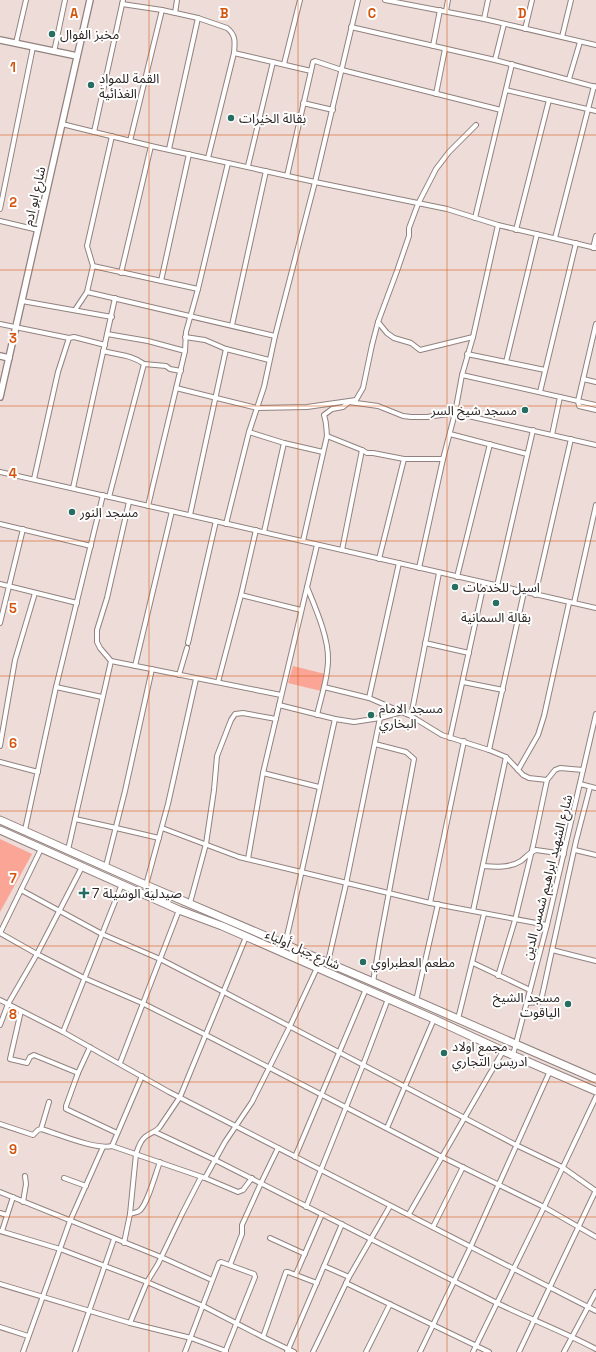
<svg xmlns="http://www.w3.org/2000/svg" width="596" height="1352" font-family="'Space Grotesk','Noto Sans Arabic',sans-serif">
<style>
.pitch{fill:#faa596}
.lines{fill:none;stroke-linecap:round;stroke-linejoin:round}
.minor-casing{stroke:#92827f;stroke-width:6}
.tertiary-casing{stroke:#92827f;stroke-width:8}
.primary-casing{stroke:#92827f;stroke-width:9}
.minor{stroke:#fff;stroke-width:4}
.tertiary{stroke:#fff;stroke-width:5.5}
.primary{stroke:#fff;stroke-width:7}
.grid{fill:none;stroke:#d5540e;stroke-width:1;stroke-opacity:0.55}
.poi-dot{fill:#266d62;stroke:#fff;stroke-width:1.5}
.labels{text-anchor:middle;stroke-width:4;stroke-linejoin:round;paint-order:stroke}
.poi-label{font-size:13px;fill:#2a2423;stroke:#fff;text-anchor:start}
.street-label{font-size:13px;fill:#2a2423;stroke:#fff}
.grid-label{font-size:13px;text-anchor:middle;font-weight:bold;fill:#d5540e;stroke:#fff;stroke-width:4;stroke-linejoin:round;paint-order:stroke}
</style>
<rect width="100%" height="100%" fill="#eddcd8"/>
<g class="pitch">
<polygon points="293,666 325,674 321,691 288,683"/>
<polygon points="0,839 32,854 0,912"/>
</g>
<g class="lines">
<g class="minor-casing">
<g id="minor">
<polyline points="385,0 484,19 596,45"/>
<path d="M122 4 162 10 198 18 227 28C236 35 235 42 234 53L311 71 313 62 315 61 342 70 501 110"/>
<polyline points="446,11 448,0"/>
<polyline points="175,13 177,0"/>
<polyline points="484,19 488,0"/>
<polyline points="351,27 495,60 596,87"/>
<polyline points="525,29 532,0"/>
<polyline points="562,37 571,0"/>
<polyline points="16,43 26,0"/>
<polyline points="433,46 440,10"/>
<polyline points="54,52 65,0"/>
<polyline points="495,60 504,24"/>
<polyline points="284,64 300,0"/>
<polyline points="569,79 580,42"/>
<polyline points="506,90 596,111"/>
<polyline points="436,94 445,49"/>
<polyline points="303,103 333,110"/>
<polyline points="62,124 151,146 315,182 447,209 498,225 596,248"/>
<polyline points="94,132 123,0"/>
<polyline points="130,141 162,10"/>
<polyline points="169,149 198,18"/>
<polyline points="208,158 234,53"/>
<polyline points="248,166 273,62"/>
<polyline points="287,176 311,71"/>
<polyline points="0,209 33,47"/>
<polyline points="475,218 512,64"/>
<polyline points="0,221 38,230"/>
<polyline points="516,230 549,100"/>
<polyline points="555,238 594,86"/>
<polyline points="593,248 596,236"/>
<polyline points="93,266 198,289"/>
<polyline points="121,273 151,146"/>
<polyline points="161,281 189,154"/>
<polyline points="87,292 275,336"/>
<polyline points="22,301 112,317"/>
<polyline points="75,310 87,292 93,266 87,246 112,136"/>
<polyline points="378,322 387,333 394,338 411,343 420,350 473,337"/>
<polyline points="0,324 69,338"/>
<polyline points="596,324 578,401 579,406 596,410"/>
<polyline points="232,325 266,171"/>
<polyline points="107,334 148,341 185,351"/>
<polyline points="185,337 205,340 226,349 269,360"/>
<path d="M103 351C118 355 132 355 144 364"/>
<polyline points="467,354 545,370"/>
<polyline points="506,362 537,234"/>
<polyline points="462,375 596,405"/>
<polyline points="583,379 596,382"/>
<polyline points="176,388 257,408 307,407 356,400 363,388 372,345 378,322 397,271 409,236 409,228 418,204 436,169 449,152 476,125"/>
<polyline points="540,392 576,243"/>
<polyline points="249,432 284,443 323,452"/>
<polyline points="450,434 527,454"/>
<polyline points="552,435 560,397"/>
<polyline points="327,436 362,450 367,453 373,453 404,459 443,459"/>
<polyline points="0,472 596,608"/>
<polyline points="34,479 58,372 69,338 74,337 105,345"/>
<polyline points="73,488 115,298"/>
<polyline points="109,497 144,364 166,366 170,369 181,371"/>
<polyline points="129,502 107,598 97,630 97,642 100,648 111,661 281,695"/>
<polyline points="148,506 185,351 186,332 198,289 228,163"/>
<polyline points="190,515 226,349"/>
<polyline points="0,524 91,546"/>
<polyline points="226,524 249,432 264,387 275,336 315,182 358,0"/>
<polyline points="264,532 284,443"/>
<path d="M303 541 327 436C326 427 327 424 324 415L332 409 343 407 349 402 378 406 403 416 411 417H427L455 413 596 445"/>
<polyline points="342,550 362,450"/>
<polyline points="379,559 404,459"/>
<polyline points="419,568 443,459 455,413 462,375 473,337 498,225"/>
<polyline points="439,573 411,716 442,735 489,750 506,757 523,775 529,778 547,780 555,770 560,768 583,770"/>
<polyline points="457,577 490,444"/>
<polyline points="0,584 77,603"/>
<polyline points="497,586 533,430"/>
<path d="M307 587C315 607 329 638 328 660 328 678 321 697 317 715"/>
<polyline points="241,595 301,610"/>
<polyline points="535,595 571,439"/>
<polyline points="574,603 596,505"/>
<polyline points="0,623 23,529"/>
<polyline points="188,643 216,521"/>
<polyline points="425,643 469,653"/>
<polyline points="135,666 172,511"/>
<polyline points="179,675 187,648"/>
<polyline points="218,682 241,595 256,530"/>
<polyline points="463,682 503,690"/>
<polyline points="56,687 102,697"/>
<polyline points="324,687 369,698 411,716"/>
<polyline points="369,698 399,563"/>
<polyline points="279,705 335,719 354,722 380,718 402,712"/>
<polyline points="450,738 484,583"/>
<polyline points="0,746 15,660 35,593"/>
<polyline points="489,750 524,592"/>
<polyline points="0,762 38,772"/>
<polyline points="518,770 538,735 544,716 569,603"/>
<polyline points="263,773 319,787"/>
<polyline points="580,784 596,788"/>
<polyline points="75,819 116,828 159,838"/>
<polyline points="162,828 239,857 430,903 547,925"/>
<polyline points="25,830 56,687 103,495"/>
<polyline points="68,850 111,661"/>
<polyline points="575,850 596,855"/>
<polyline points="248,859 263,773 317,545"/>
<polyline points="106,866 125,791 152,669"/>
<path d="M483 866C496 867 510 868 521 861 526 857 530 852 536 850L564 854"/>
<polyline points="146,885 168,804 196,679"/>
<polyline points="21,890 102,934 160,959 224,992 516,1145 562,1167 596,1191"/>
<polyline points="190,903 206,844 214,790 217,756 231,720 235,714 243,713 276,719"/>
<polyline points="430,903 464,741"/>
<polyline points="473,911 506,757"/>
<polyline points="0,933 37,954 84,978 142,1003 206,1035 442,1157 544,1207 596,1237"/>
<polyline points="0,933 41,849"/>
<path d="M285 944C303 870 318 794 335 719"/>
<polyline points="552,950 596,961"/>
<polyline points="328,962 346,884 380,718"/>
<polyline points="473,963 530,990"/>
<polyline points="498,976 515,920 533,846 547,780"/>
<polyline points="373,982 380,940 414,759 406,752 375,744"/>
<polyline points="0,1000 63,1032 169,1092 596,1311"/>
<polyline points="416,1001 438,904"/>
<polyline points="527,1003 539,1002 542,996 576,841 590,787"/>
<polyline points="21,1011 10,1059 27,1063 30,1057 34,1055 78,1073"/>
<polyline points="458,1019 484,914"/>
<polyline points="0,1025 8,1004 37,954 82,867"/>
<polyline points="63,1032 122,884"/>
<polyline points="90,1047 78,1073 66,1106 66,1109 117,1133"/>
<polyline points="513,1055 547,925 596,714"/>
<polyline points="120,1063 179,910"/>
<polyline points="0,1124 33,1135 38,1130 41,1129 49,1102"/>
<polyline points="387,1128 434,1019"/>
<path d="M41 1129C59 1134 95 1150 112 1146L205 1178 238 1192 243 1190 252 1178"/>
<path d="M155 1132 215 1160 497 1303C530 1319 564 1332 596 1349"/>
<polyline points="112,1146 142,1076"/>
<polyline points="295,1157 366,989"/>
<polyline points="64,1178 86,1186"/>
<polyline points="205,1178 225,1142 252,1102 290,1026 317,968"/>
<polyline points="0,1192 161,1257 212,1280"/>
<polyline points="23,1202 26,1184 25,1176"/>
<polyline points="306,1207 363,1065 388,999"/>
<polyline points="0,1213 7,1215"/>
<path d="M130 1214C132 1213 136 1213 139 1211 147 1206 156 1172 160 1162"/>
<polyline points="409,1214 503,1051"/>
<polyline points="433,1227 463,1167"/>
<polyline points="0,1231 60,1249 147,1282 203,1306 263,1337 294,1352"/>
<polyline points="2,1231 13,1197"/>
<polyline points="270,1238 305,1254"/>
<path d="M124 1243 130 1214 136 1154C138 1148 140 1141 145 1137 150 1133 155 1132 159 1128L180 1097 246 937"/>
<polyline points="230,1265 242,1234 242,1225 261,1183 278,1148"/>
<polyline points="324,1266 349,1277"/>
<polyline points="296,1274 322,1214"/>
<polyline points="346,1283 489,1352"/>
<polyline points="0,1284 130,1323 191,1338 226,1351"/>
<polyline points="130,1323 147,1282 158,1264 182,1214 201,1177"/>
<polyline points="0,1327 28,1336"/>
<polyline points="263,1337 286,1272 288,1272 317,1283"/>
<polyline points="23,1352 70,1221 103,1147"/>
<polyline points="75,1352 114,1239"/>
<polyline points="185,1352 219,1263 221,1262 254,1274 255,1277 225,1352"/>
<polyline points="287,1352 342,1224"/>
<polyline points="313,1352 349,1277 390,1206"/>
<polyline points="366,1352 390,1304"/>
<polyline points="420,1352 471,1246 550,1071"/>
<polyline points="473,1352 544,1207 596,1097"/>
<polyline points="519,1352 596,1190"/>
<polyline points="564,1352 596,1292"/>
</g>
</g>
<g class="tertiary-casing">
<g id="tertiary">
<polyline points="0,40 77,56"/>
<polyline points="0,356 9,358"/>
<polyline points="0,397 90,0"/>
</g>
</g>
<g class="primary-casing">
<g id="primary">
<polyline points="0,820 146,885 373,982 596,1079"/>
<polyline points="0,830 179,910 222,926 434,1019 503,1051 596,1091"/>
</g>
</g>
<use href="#minor" class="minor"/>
<use href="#tertiary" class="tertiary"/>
<use href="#primary" class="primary"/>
</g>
<path class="grid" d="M149 0V1352M298 0V1352M447 0V1352M0 135H596M0 270H596M0 406H596M0 541H596M0 676H596M0 811H596M0 946H596M0 1082H596M0 1217H596"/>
<g class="poi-dot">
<circle cx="52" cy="34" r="4"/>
<circle cx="91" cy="85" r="4"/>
<circle cx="231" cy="118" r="4"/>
<circle cx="525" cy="410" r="4"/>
<circle cx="72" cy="512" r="4"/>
<circle cx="455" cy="587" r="4"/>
<circle cx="496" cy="603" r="4"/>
<circle cx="371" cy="715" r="4"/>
<path d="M82 887h4v4h4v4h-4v4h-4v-4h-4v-4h4z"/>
<circle cx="363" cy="962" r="4"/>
<circle cx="568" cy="1004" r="4"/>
<circle cx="444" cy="1053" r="4"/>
</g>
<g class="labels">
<g class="poi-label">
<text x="60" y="39">مخبز الفوال</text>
<text x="99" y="83">القمة للمواد<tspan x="99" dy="15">الغذائية</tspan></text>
<text x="239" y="123">بقالة الخيرات</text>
<text x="517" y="415" text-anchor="end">مسجد شيخ السر</text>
<text x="80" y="517">مسجد النور</text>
<text x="463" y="592">اسيل للخدمات</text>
<text x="496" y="622" text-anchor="middle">بقالة السمانية</text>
<text x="379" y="713">مسجد الامام<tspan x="379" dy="15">البخاري</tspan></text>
<text x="92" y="898">صيدلية الوسيلة 7</text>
<text x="371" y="967">مطعم العطبراوي</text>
<text x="560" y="1002" text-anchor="end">مسجد الشيخ<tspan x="560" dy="15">الياقوت</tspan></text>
<text x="452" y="1051">مجمع اولاد<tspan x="452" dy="15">ادريس التجاري</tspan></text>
</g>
<g class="street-label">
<text transform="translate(34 196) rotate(-77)" y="5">شارع ابو ادم</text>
<text transform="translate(547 877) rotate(-76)" y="5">شارع الشهيد ابراهيم شمس الدين</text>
<text transform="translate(303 949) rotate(24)" y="5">شارع جبل أولياء</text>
</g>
</g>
<g class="grid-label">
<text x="74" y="18">A</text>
<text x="224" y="18">B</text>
<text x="372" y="18">C</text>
<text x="522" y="18">D</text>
<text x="13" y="72">1</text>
<text x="13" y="207">2</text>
<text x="13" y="343">3</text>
<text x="13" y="478">4</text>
<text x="13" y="613">5</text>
<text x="13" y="748">6</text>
<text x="13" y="883">7</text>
<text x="13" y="1019">8</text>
<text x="13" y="1154">9</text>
</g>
</svg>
